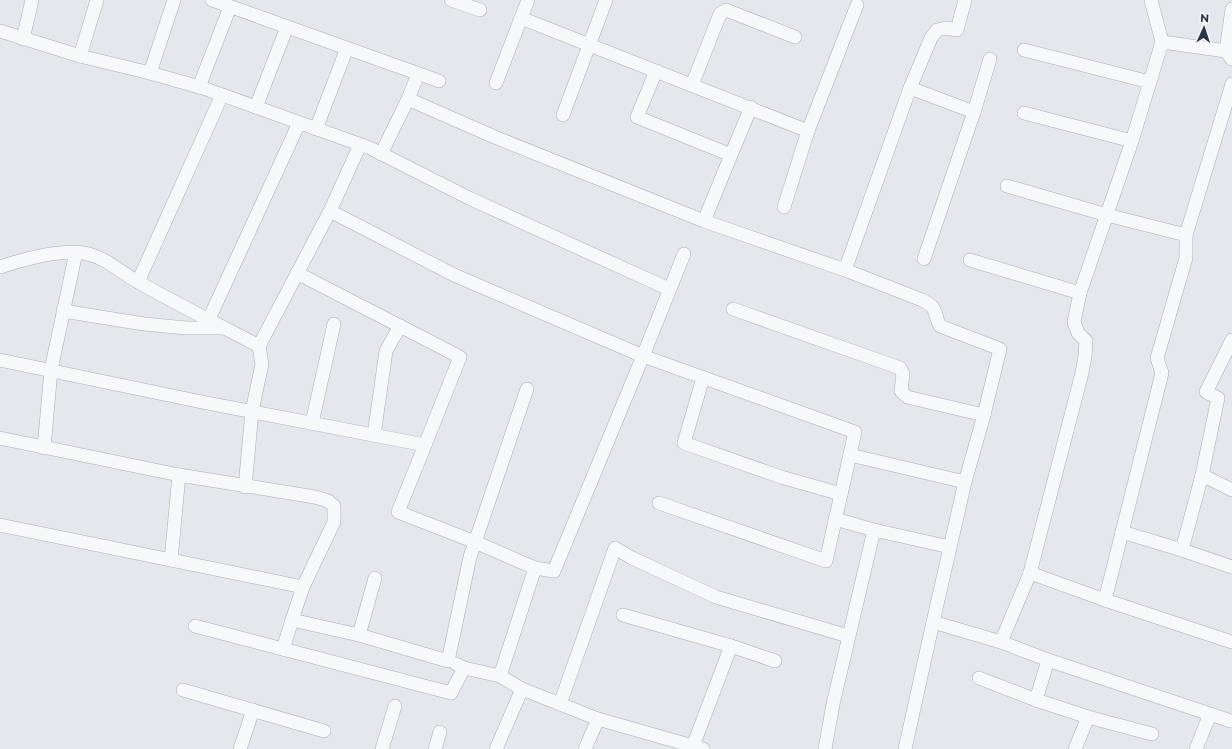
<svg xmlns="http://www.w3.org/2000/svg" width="1232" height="749" font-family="Montserrat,sans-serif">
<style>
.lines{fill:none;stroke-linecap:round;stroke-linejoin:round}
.minor-casing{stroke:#a9aeb7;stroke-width:14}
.minor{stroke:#f7f8fa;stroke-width:13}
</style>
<rect width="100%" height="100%" fill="#e4e7ec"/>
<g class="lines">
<g class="minor-casing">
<g id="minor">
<polyline points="212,0 439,81"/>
<polyline points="451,0 480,10"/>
<polyline points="1232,9 1226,51 1232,59"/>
<polyline points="521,18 808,131 784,207"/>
<polyline points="0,31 80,56 150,73 203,88 370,148 471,199 669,289"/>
<polyline points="23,39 32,0"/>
<polyline points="1162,42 1226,51"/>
<polyline points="1024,50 1150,82"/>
<polyline points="80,56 97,0"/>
<polyline points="656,71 637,117 731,155 751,107"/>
<polyline points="150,73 174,0"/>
<polyline points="496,83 528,0"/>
<polyline points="692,85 720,14 726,10 795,37"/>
<polyline points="199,87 230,7"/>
<polyline points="910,88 974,112"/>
<path d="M408 99 497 138 704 221 845 270 922 300C939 308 933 313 940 326L1000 349 984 415 965 482 933 622"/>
<polyline points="256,107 287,27"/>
<polyline points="1024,113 1132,141"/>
<polyline points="563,115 606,0"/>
<polyline points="316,129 347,48"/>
<polyline points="808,131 857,5"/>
<polyline points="381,154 408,99 418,74"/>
<polyline points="1007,186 1107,215 1186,235"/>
<polyline points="330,211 454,275 643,356 855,432 826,561 659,503"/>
<polyline points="704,221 731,155"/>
<polyline points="924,259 974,112 990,59"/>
<polyline points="970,260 1080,293"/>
<path d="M0 267C24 259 58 249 84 253 106 257 121 273 140 283 179 305 219 325 259 346L330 211 360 145"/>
<polyline points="845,270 910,88 931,38 937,30 946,28 957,30 965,0"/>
<polyline points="138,282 222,95"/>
<polyline points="733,309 900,368 903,374 901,391 907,397 984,415"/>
<polyline points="63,311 144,324 186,328 222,328"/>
<polyline points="209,319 299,123"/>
<polyline points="0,360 202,402 425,445 460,357 297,273"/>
<polyline points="703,378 684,443 781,477 841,494"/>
<polyline points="312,423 334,324"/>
<polyline points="374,435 386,351 400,326"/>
<polyline points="0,438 179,475 315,497 328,501 334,506 334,522 303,587 0,525"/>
<polyline points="425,445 398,512 475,542 535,568"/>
<polyline points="44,448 51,370 76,252"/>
<polyline points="850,455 965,482"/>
<polyline points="1202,475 1218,398 1206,392 1232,340"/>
<polyline points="245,487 252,411 262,364 259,346"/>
<polyline points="835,519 874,530"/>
<polyline points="1122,532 1182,550 1232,567"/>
<polyline points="1182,550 1202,475 1232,490"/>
<polyline points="171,560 179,475"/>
<polyline points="1030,573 1105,600 1232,642"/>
<polyline points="303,587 292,620 359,635 448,661 470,557 527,389"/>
<polyline points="1105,600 1162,373 1157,358 1186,258 1186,235 1232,84"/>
<polyline points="623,615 731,646"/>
<polyline points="195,626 451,693 464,668"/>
<polyline points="359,635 375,578"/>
<polyline points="1001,642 1030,573 1082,373 1085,356 1086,341 1078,333 1074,322 1080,293 1132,141 1162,42 1151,0"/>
<polyline points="283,649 292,620"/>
<polyline points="456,664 464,668 500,676 522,689 496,749"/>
<polyline points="500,676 535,568 554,571 643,356 684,254"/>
<polyline points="979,678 1036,700 1088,717 1075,749"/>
<polyline points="522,689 598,719"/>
<polyline points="183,690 324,731"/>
<polyline points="1036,700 1048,660"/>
<polyline points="560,704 615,548 632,558 716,597 848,636"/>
<polyline points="1088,717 1152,734"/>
<polyline points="693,746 731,646 775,661"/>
<polyline points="240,749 253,710"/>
<polyline points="382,749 395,706"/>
<polyline points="435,749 440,732"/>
<polyline points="585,749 598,719 703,749"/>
<polyline points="825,749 833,704 874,530 950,547"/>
<polyline points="905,749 933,622 1001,642 1048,660 1231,721"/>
<polyline points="1196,749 1210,714"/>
</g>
</g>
<use href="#minor" class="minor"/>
</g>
<g transform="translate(1204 28) rotate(3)" stroke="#f4f6f9" stroke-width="3" paint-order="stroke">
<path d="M0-3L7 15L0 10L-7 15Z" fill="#2b3445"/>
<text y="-6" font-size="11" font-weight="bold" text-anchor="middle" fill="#2b3445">N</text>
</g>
</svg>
